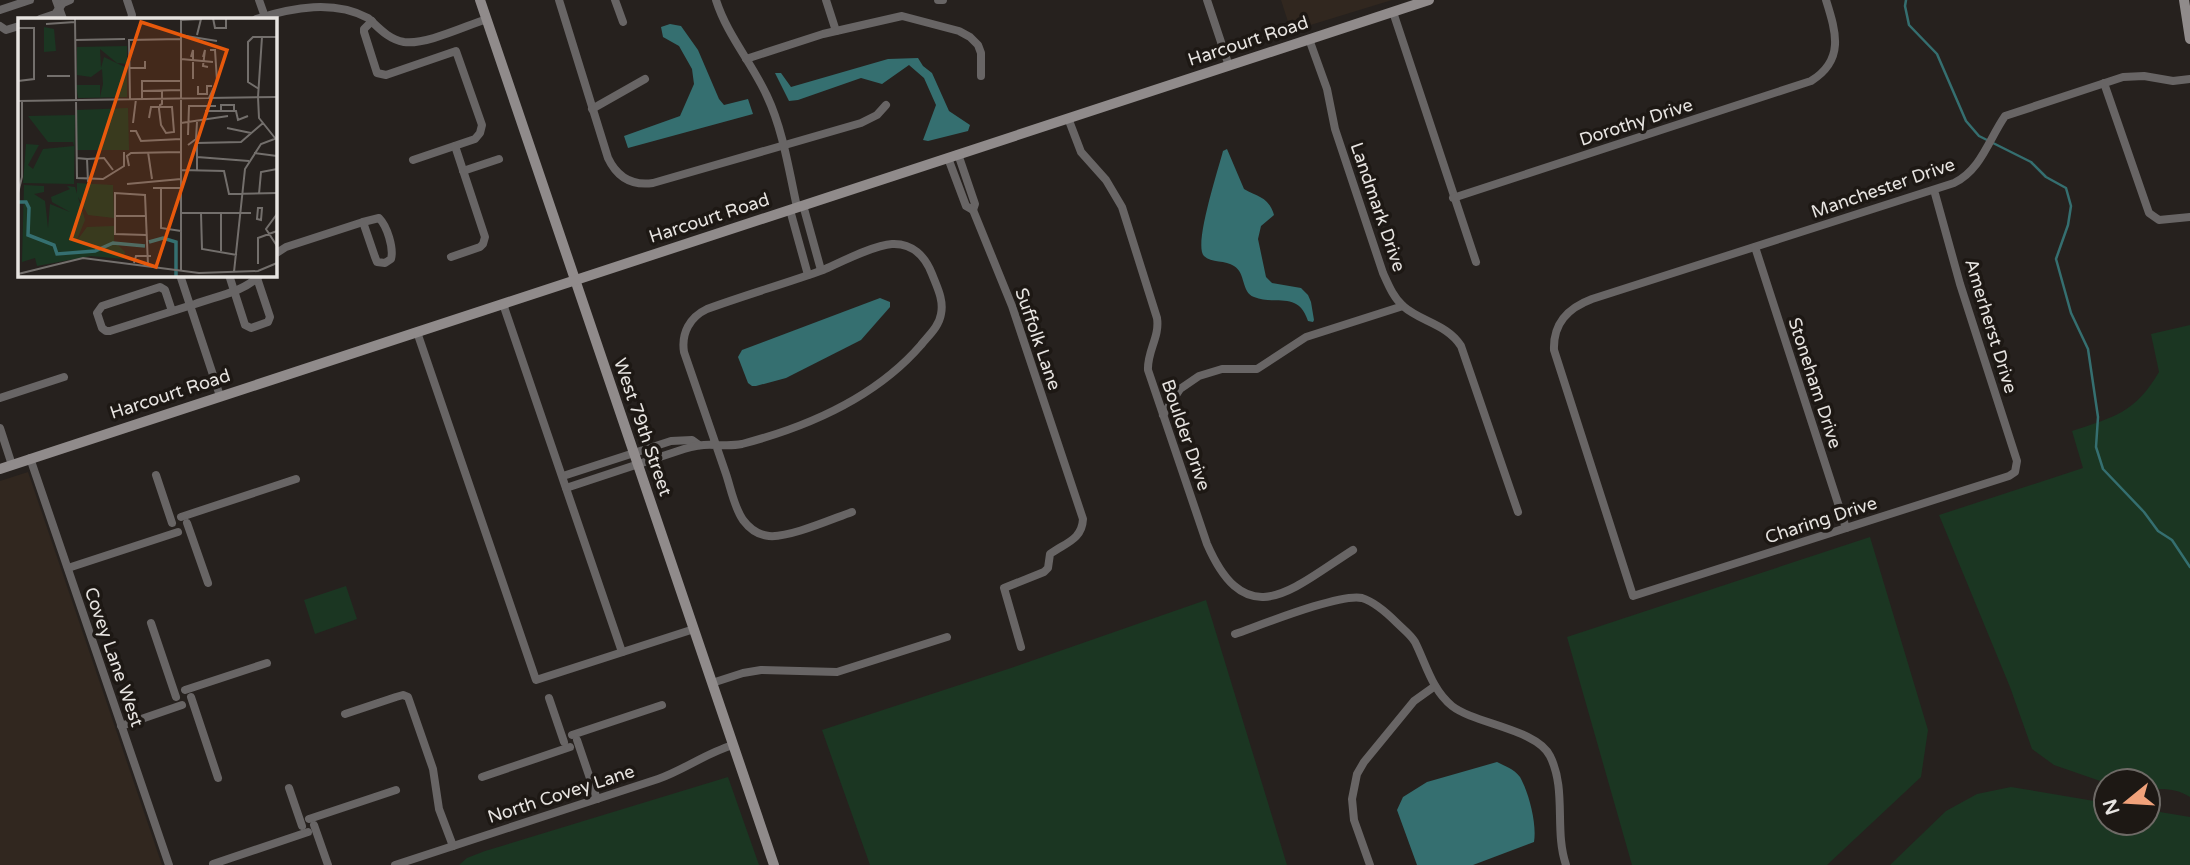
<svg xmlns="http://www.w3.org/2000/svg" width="2190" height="865" font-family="'Varela Round',sans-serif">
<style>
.built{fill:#31271f}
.green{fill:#1b3622}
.water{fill:#356f70}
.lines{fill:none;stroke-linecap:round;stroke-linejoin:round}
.stream{stroke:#356f70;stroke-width:2.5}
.street{stroke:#686565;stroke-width:8}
.secondary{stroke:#908b8b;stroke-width:10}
.labels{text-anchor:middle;stroke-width:7;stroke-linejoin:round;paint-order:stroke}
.street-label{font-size:18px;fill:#e7e4e1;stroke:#1d1814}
.inset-river{fill:none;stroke:#356f70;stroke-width:3.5}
.inset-road{fill:none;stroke:#736f6c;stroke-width:2}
.view{fill:#e8590c;fill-opacity:0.15;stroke:#e8590c;stroke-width:3.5}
.inset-edge{fill:none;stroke:#e7e4e1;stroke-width:3.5}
</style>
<rect width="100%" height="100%" fill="#26211e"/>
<g class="built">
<polygon points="1281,0 1392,0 1291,31"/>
<polygon points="28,472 162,865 0,865 0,481"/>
</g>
<g class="green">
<path d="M2190 325V797C2177 789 2163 788 2148 790V781H2106V783L2054 765 2032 749 2010 687 1939 515 2083 468 2072 431C2114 417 2135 413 2159 372L2151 334Z"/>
<polygon points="1870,537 1928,730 1921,777 1827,865 1632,865 1567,637"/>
<polygon points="346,586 357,619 315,634 304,600"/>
<polygon points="1206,600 1287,865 870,865 822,730 1011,668"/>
<polygon points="728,777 759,865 459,865 467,858 485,851"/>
<polygon points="2011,787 2106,803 2106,823 2148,823 2148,810 2190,817 2190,865 1890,865 1946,811 1977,794"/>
</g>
<g class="water">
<polygon points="670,24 681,26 698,50 719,99 724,105 748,99 753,114 628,148 624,136 680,116 694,84 692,69 679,46 663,37 661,27"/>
<polygon points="918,58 923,66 932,73 949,111 970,125 968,131 928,141 923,140 936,105 924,78 909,65 882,84 861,78 798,100 789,101 775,73 781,73 791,87 888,59"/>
<path d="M1227 149 1244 189C1258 197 1269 197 1274 215L1261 226 1258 239 1266 277 1272 283 1301 288 1308 295 1311 302 1314 320 1313 322 1308 321C1298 290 1276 306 1254 297 1241 292 1246 273 1234 266 1226 260 1211 263 1204 256 1193 246 1219 167 1223 151Z"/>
<polygon points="880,298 890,302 890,307 861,340 786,378 756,386 752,386 748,383 738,357 742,350"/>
<path d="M1497 762C1505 766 1514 769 1520 777 1529 793 1537 824 1534 842L1473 865H1417L1397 810 1403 797 1427 782Z"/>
</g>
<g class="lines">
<polyline class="stream" points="1906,0 1905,6 1909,25 1937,54 1966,121 1979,136 2031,162 2046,177 2066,188 2071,206 2068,225 2056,259 2071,313 2088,349 2098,417 2096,447 2103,469 2144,512 2158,531 2172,540 2190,567"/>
<g class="street">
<polyline points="56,0 63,19"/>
<polyline points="127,0 132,15 131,19"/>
<polyline points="259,0 265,17"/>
<path d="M559 0 608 158C617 177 632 186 653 183L861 123 877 115 886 105"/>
<polyline points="615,0 623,22"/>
<path d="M716 0C727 35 752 63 767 96 783 130 789 171 797 207"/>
<polyline points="826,0 836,31"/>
<polyline points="938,0 943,0"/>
<polyline points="1207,0 1229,66"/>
<polyline points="0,10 30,0"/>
<polyline points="1393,12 1476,262"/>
<polyline points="40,19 55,14 63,3 70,0"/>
<path d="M256 19C294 7 334 0 368 18 379 28 388 39 404 42 426 45 465 26 487 19"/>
<polyline points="372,21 364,29 364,32 377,73 386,75 456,51 482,125 480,133 475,139 413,160"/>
<polyline points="0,26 6,30 19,26"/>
<path d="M1309 39 1327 89 1335 129 1383 273C1388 284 1393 297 1403 306 1421 322 1447 324 1461 346L1518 512"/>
<polyline points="746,59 823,34 902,16 959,31 970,37 978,45 981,53 981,76"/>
<polyline points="2104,83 2149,213 2159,220 2190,217"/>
<polyline points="592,109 645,79"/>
<path d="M1068 118 1081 152 1106 180 1122 207 1157 318C1160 337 1147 351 1148 370L1207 544C1247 636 1293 588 1353 550"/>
<polyline points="958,154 975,204 973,210"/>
<path d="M948 158 966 206 973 210 1012 306 1083 519C1082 540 1065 543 1050 554L1048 568 1044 572 1004 588 1021 647"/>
<polyline points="463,171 499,159"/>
<path d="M1934 190 1960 284 2017 461 2015 472 2009 476 1633 596 1554 350C1553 323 1568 308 1592 299L1954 183C1981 170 1989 139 2005 116L2123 77 2144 76 2173 81 2190 79"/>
<path d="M1453 198 1811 81C1845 60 1836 32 1826 0"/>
<polyline points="803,205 821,270"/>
<polyline points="790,210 808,275"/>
<path d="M379 218C387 226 394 248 391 259L385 263 377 262 375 257 363 222Z"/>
<polyline points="1755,247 1846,528"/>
<polyline points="275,254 286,247 363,222"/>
<polyline points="451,257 480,247 483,244 485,237 455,146"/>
<polyline points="180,275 220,396"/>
<polyline points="229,275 245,325 251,328 268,322 270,317 257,278"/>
<polyline points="503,304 622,652"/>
<path d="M172 311 165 290 160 287 102 306 97 313 102 328 106 331H110C139 322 167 313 195 304 217 296 244 292 260 275"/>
<polyline points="417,332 536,680 694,629"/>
<polyline points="0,398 64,377"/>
<polyline points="1163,415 1180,389 1199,376 1222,369 1257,369 1306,337 1403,306"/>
<polyline points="0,428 12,465"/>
<polyline points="30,458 169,865"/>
<polyline points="156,475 172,523"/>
<polyline points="563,476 671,441 692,440 699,445"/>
<path d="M566 488 684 449C694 446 704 444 715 445 724 445 732 446 742 444 807 427 876 397 921 345 928 336 939 327 941 314 944 300 937 287 932 274 925 256 912 243 892 244 874 245 841 262 823 270 784 284 745 295 707 309 690 317 681 333 684 352 698 393 712 434 726 474 731 489 734 507 743 520 749 528 758 535 769 536 789 538 832 519 852 512"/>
<polyline points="181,517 296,479"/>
<polyline points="187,523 208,583"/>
<polyline points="68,568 178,532"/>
<polyline points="151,623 176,697"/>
<path d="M1235 634C1261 625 1340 593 1362 598 1375 602 1388 614 1397 623 1403 629 1411 635 1415 642 1426 664 1432 690 1452 706 1475 724 1537 729 1550 756 1567 790 1554 830 1566 865"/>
<polyline points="712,683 743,673 761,670 837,672 947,637"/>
<polyline points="185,690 267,663"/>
<polyline points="191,697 218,778"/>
<polyline points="549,698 564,742"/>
<polyline points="345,714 396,697 403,695 408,697 433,769 439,809 453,846"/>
<polyline points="121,726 182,705"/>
<polyline points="572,735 662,705"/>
<polyline points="577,740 597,799"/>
<polyline points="482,777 570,747"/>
<polyline points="289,788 302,826"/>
<polyline points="309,819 396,790"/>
<polyline points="314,825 328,865"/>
<polyline points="213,864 308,832"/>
<path d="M395 865 658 779C684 770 706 753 733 745"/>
<polyline points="1370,865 1354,820 1352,799 1357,774 1364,762 1414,701 1435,686"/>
</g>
<g class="secondary">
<polyline points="480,0 774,865"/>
<polyline points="2184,0 2190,39"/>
<polyline points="0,469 1429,0"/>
</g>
</g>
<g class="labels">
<g class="street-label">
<text transform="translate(1248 41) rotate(-18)" y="6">Harcourt Road</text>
<text transform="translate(1636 122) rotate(-18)" y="6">Dorothy Drive</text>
<text transform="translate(1883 188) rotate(-19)" y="6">Manchester Drive</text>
<text transform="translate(1378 207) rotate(71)" y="6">Landmark Drive</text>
<text transform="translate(709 218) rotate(-18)" y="6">Harcourt Road</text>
<text transform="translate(1991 326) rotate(73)" y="6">Amerherst Drive</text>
<text transform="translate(1038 339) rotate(71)" y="6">Suffolk Lane</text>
<text transform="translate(1815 383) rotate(72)" y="6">Stoneham Drive</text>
<text transform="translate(170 394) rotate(-18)" y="6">Harcourt Road</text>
<text transform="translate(643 427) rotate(71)" y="6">West 79th Street</text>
<text transform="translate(1186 435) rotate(71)" y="6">Boulder Drive</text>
<text transform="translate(1821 520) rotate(-18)" y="6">Charing Drive</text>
<text transform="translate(114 657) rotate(71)" y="6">Covey Lane West</text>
<text transform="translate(561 794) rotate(-18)" y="6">North Covey Lane</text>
</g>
</g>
<g transform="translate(18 18)">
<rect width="259" height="259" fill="#26211e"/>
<path d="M26 9 36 11 38 33 26 34ZM109 28V46L99 45 82 31 83 50 86 39 109 50V79L60 80 58 67H82V79L85 66 84 51 73 59 59 57V29ZM110 90 111 132H59V92ZM57 97 56 166 5 165 8 126 21 127 10 147 15 151 25 131 56 128 55 124H30L10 98ZM59 165 95 167 96 200 70 197 59 177ZM6 167 26 168V174L16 176 27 183 30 210 32 186 52 194 34 184 33 179 52 171 49 168 57 169 67 202 58 224 69 209 96 208V223L107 234 106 241 73 238 19 248 17 240 4 244Z" fill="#1b3622"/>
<path class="inset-river" d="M0 184H8L11 190 10 217 36 227 39 236 77 233 95 225 127 228M131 224 145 220 158 224V259"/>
<path class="inset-road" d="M57 0 58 82M163 0V253M195 0 197 10H208V0M163 2 183 1 179 17M28 6 57 4M0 10H16V61L0 63M162 17 199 23M57 22 107 21M173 39 175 32V61M185 39 187 32 185 48 190 49M163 41 195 44M111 50H127V43M29 58H52M180 68V76H189V68H194M241 71 230 64V24L235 19H259M124 73 163 72M240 79 244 19M240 79 241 100 257 120M191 80 199 63 197 32H192M112 81 111 22 163 21M124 81V63H163M58 82 59 160 85 161 106 148V134M0 83 259 79M187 93H218L220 102 230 98M203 93V87H216V93M131 100 133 89H154L156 114 148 115 143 107 141 91V90L142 89V87L144 86V73M115 105 118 81M163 105 210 98M209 110 233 115M112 113H118L123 123 163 121M170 117 171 88H198M170 127 178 121 179 104M130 134 134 161M236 135 259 138M179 139 231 143M58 140 69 141 70 164M69 141 86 140 95 152M111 148 109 138 113 135 163 134M163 152 206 153 211 176 259 175M179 152V125L223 124 245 105M109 166 163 161M135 170H163M143 170V210L163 213M0 175 4 159V83M241 176 243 154 259 151M240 190H244L243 202 239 201ZM163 195H233M183 195 184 231 219 237M203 196V233M259 196 248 211 259 228M97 198H128M128 217 97 216V175L127 177 130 247M116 245 118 238H133M240 246V220L259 213M216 254 227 151 243 126 259 120M0 256 65 240 181 255 240 253 259 245M98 259H133"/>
<path class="view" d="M123 4 209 32 138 249 53 221Z"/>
<rect width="259" height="259" class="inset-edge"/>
</g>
<g transform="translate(2127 802) rotate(252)"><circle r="33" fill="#1d1814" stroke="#6e6a66" stroke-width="2"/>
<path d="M0-5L12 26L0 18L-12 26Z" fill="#f1a27b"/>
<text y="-10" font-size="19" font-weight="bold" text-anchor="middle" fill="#e7e4e1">N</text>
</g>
</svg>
